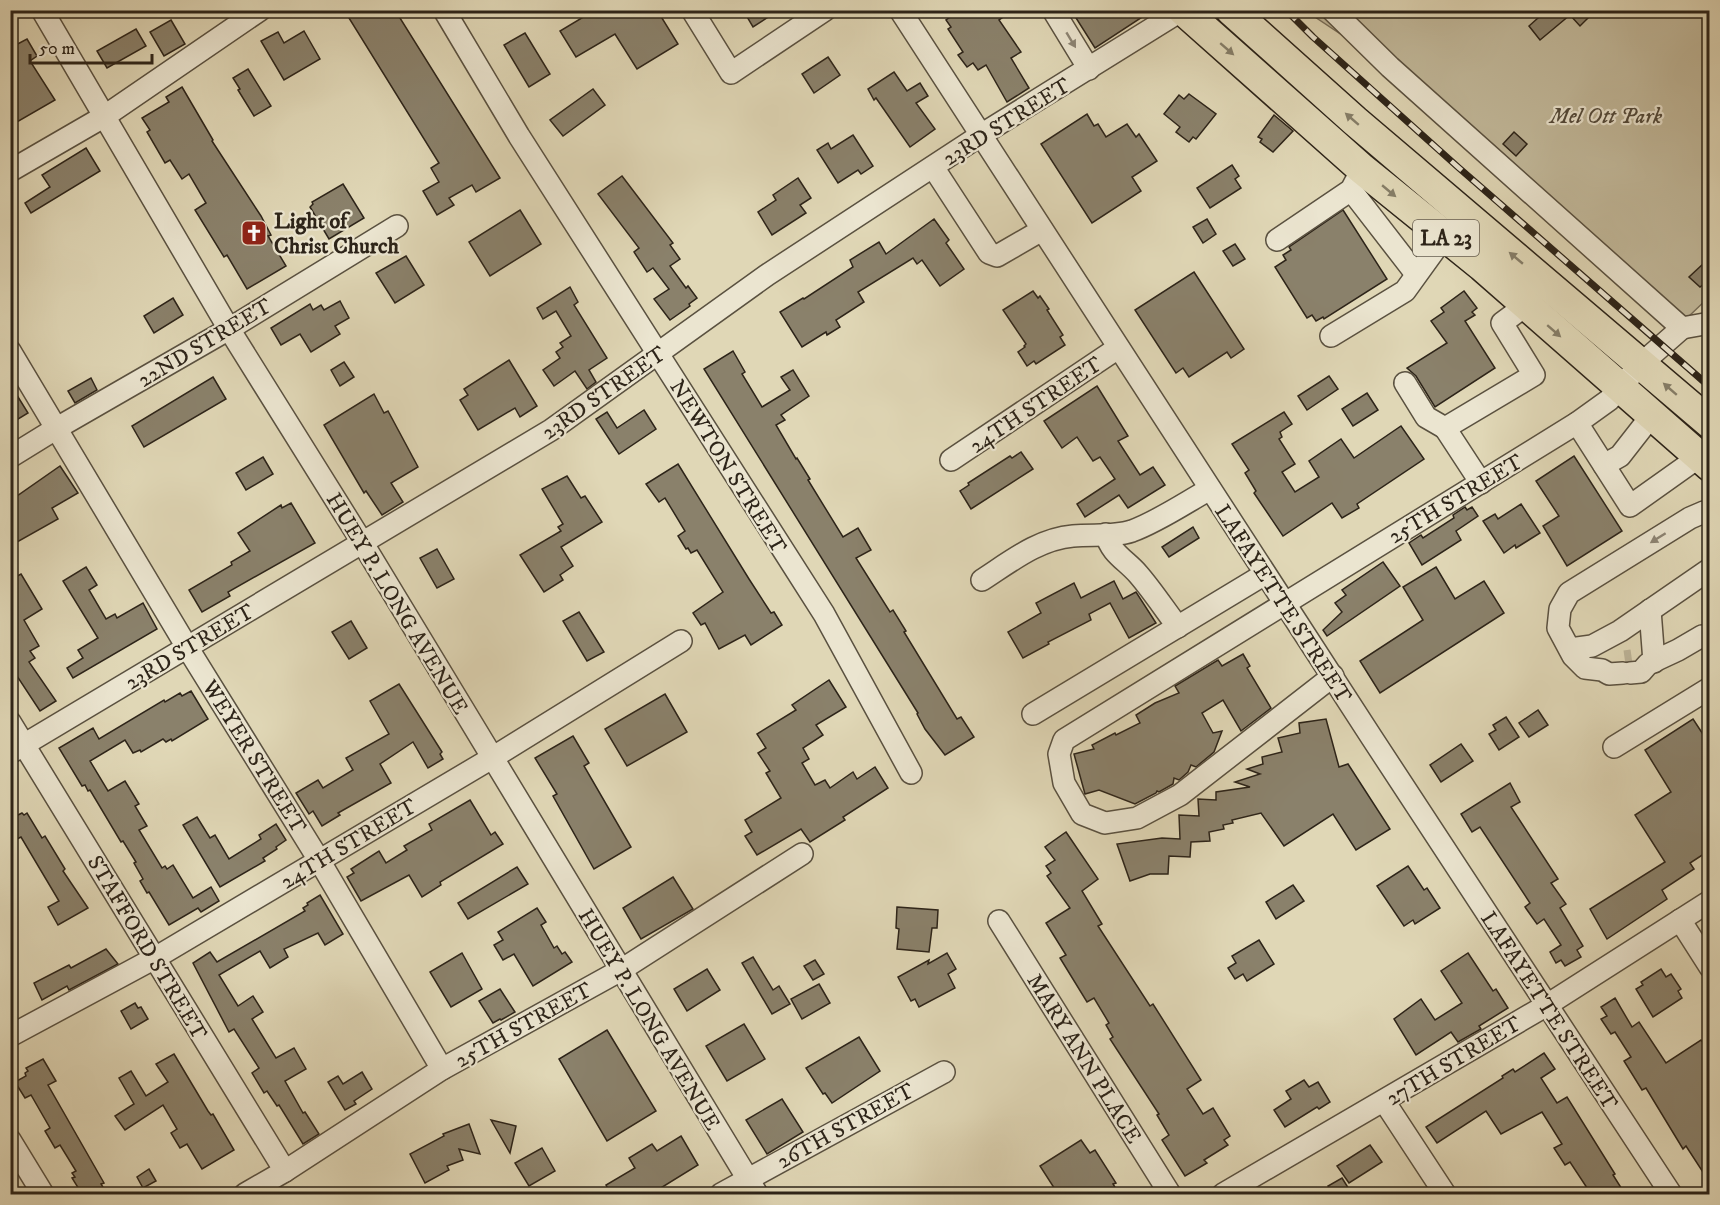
<svg xmlns="http://www.w3.org/2000/svg" width="1720" height="1205" font-family="'IM FELL DW Pica',serif">
<style>
.green{fill:#c2b99b;stroke:#786e5a;stroke-width:1.5}
.building{fill:#8a816b;stroke:#2d2419;stroke-width:1.5}
.lines{fill:none;stroke-linecap:round;stroke-linejoin:round}
.minor-tunnel{stroke:#bcb397;stroke-width:21;stroke-dasharray:21 10;stroke-linecap:butt}
.minor-casing{stroke:#5a5140;stroke-width:24}
.highway-casing{stroke:#2d2419;stroke-width:33}
.minor{stroke:#ebe5d0;stroke-width:21}
.highway{stroke:#e0d7b6;stroke-width:30}
.rail-casing{stroke:#2d2419;stroke-width:7}
.rail{stroke:#ebe5d0;stroke-width:4.5;stroke-dasharray:14;stroke-linecap:butt}
.oneway{fill:#8c8474}
.oneway2{fill:#867e68}
.labels{text-anchor:middle;stroke-width:4.5;stroke-linejoin:round;paint-order:stroke}
.shield{fill:#ebe5d0;stroke:#665e50;stroke-width:1.5}
.shield-label{font-size:21px;font-weight:bold;fill:#2d2419}
.park-label{font-size:22px;font-style:italic;fill:#52493a;stroke:#ebe5d0}
.street-label{font-size:22px;fill:#2d2419;stroke:#ebe5d0}
.poi-label{font-size:22px;font-weight:bold;fill:#2d2419;stroke:#ebe5d0;text-anchor:start}
</style>
<rect width="100%" height="100%" fill="#e0d7b6"/>
<filter id="stains"><feTurbulence type="fractalNoise" baseFrequency=".00333" numOctaves="4"/><feColorMatrix values="0 0 0 0 .2 0 0 0 0 .09 0 0 0 0 .02 0 0 0 .5 -.17"/></filter>
<radialGradient id="worn" r=".72"><stop offset=".6" stop-color="#630" stop-opacity="0"/><stop offset="1" stop-color="#630" stop-opacity=".3"/></radialGradient>
<polygon class="green" points="1306,11 1709,11 1709,297 1686,319 1390,67"/>
<g class="building">
<polygon points="344,10 395,10 500,178 476,192 472,185 449,198 454,205 437,215 423,191 439,182 431,168 439,163"/>
<polygon points="595,10 657,10 678,44 637,69 615,34 576,57 560,31"/>
<polygon points="743,10 779,10 753,27"/>
<polygon points="960,10 1014,10 999,20 1021,52 1011,58 1029,88 1007,102 986,65 978,70 973,63 967,67 958,55 963,52 948,29 951,27 946,20"/>
<polygon points="1071,10 1153,10 1095,48"/>
<polygon points="1547,10 1596,10 1580,26 1570,15 1540,40 1529,26"/>
<polygon points="171,20 185,44 164,56 150,32"/>
<polygon points="136,29 146,46 107,68 97,51"/>
<polygon points="304,31 320,59 284,80 261,41 278,32 284,43"/>
<polygon points="525,33 550,74 529,87 504,45"/>
<polygon points="27,39 37,56 30,61 55,100 10,126 10,48"/>
<polygon points="828,57 840,75 814,93 802,74"/>
<polygon points="248,69 271,106 254,116 238,90 240,89 233,78"/>
<polygon points="894,72 907,91 920,83 928,96 916,103 935,129 910,147 876,98 874,100 868,89"/>
<polygon points="182,87 213,140 212,141 261,216 271,235 268,236 286,266 247,289 227,255 224,257 195,210 206,203 189,174 182,179 170,160 165,163 147,132 150,130 142,118 169,102 166,97"/>
<polygon points="593,89 605,105 563,136 550,120"/>
<polygon points="1189,94 1216,114 1196,139 1193,137 1189,142 1176,132 1180,127 1164,114 1179,95 1184,99"/>
<polygon points="1087,114 1094,126 1098,124 1106,137 1127,124 1136,137 1139,134 1157,161 1132,177 1141,191 1092,223 1041,144"/>
<polygon points="1274,115 1293,131 1273,152 1260,142 1262,139 1258,137"/>
<polygon points="1514,132 1527,144 1516,156 1503,144"/>
<polygon points="853,135 873,166 861,174 858,170 838,183 817,150 828,143 831,149"/>
<polygon points="86,148 100,171 31,213 25,203 50,187 42,175"/>
<polygon points="1232,165 1239,176 1235,179 1241,188 1210,208 1197,188"/>
<polygon points="622,176 673,243 670,245 680,259 670,266 686,288 688,286 697,298 689,304 690,306 670,320 654,299 669,289 653,268 647,272 634,252 639,248 598,194"/>
<polygon points="798,178 811,198 800,205 806,213 772,235 758,212 776,200 773,195"/>
<polygon points="343,184 364,218 329,239 310,207 313,204 312,202"/>
<polygon points="520,210 541,244 490,276 469,242"/>
<polygon points="1343,210 1387,279 1324,319 1323,317 1316,321 1312,315 1307,318 1275,267 1286,260 1283,255 1291,250 1289,247"/>
<polygon points="934,219 949,240 946,243 964,269 940,286 922,260 917,264 913,258 858,292 864,302 836,320 840,327 827,335 826,332 802,347 780,312 803,298 804,299 853,267 850,260 879,242 886,254"/>
<polygon points="1207,219 1216,234 1203,243 1193,227"/>
<polygon points="1235,244 1245,259 1233,266 1223,251"/>
<polygon points="406,256 424,285 395,303 376,273"/>
<polygon points="1703,264 1710,270 1710,279 1700,287 1689,277"/>
<polygon points="1194,272 1244,349 1231,358 1227,352 1189,377 1183,368 1176,373 1135,310"/>
<polygon points="570,287 578,302 574,305 607,358 589,370 596,382 587,389 575,371 554,386 543,370 560,358 556,352 563,347 560,343 571,336 556,311 543,319 537,308"/>
<polygon points="1033,291 1038,298 1040,296 1049,309 1047,310 1063,335 1060,337 1065,345 1036,364 1034,361 1027,366 1018,352 1025,347 1024,346 1026,344 1003,310"/>
<polygon points="1464,291 1477,308 1472,312 1475,315 1465,321 1495,368 1435,407 1416,376 1407,368 1447,343 1431,321 1444,312 1441,308"/>
<polygon points="173,298 183,315 154,333 144,316"/>
<polygon points="340,301 349,318 335,326 340,334 311,352 300,334 281,345 271,328 310,304 313,310 321,305 324,310"/>
<polygon points="733,351 745,372 742,374 762,407 790,390 781,377 793,370 809,396 781,415 785,420 776,425 796,459 797,458 810,479 808,480 843,537 858,528 871,550 856,558 890,612 893,610 906,631 904,632 957,719 961,717 974,737 945,755 925,729 917,714 918,713 704,369"/>
<polygon points="509,360 537,406 520,417 515,408 478,430 460,400 468,395 464,389"/>
<polygon points="344,362 354,377 340,386 331,370"/>
<polygon points="1329,376 1338,389 1307,410 1298,396"/>
<polygon points="213,377 226,399 144,447 132,426"/>
<polygon points="91,378 97,390 75,403 68,391"/>
<polygon points="10,384 28,413 10,424"/>
<polygon points="1097,386 1128,436 1118,441 1140,475 1153,467 1165,485 1128,508 1119,495 1085,517 1077,504 1115,479 1100,457 1093,461 1077,437 1062,448 1044,421"/>
<polygon points="1367,393 1378,410 1353,426 1342,409"/>
<polygon points="374,394 384,413 388,411 418,467 391,483 403,502 382,515 366,491 364,493 324,425"/>
<polygon points="644,410 656,429 619,454 596,419 607,412 617,428"/>
<polygon points="1284,412 1292,424 1280,432 1282,437 1279,439 1295,464 1282,472 1295,492 1319,477 1309,461 1341,439 1354,458 1401,426 1424,459 1357,504 1359,508 1342,518 1332,503 1283,536 1254,493 1256,491 1245,473 1249,470 1232,444"/>
<polygon points="1021,452 1033,469 971,509 960,491 969,485 968,483 1010,456 1012,458"/>
<polygon points="1574,456 1622,531 1567,566 1543,526 1559,516 1536,481"/>
<polygon points="263,457 273,474 246,490 236,473"/>
<polygon points="678,464 749,579 771,613 774,612 782,625 751,645 745,635 719,649 705,623 701,625 693,613 723,592 697,550 691,553 688,548 686,549 678,536 685,531 665,498 659,502 646,484"/>
<polygon points="60,466 78,493 52,508 58,519 10,546 10,501"/>
<polygon points="567,476 581,498 585,496 602,522 561,547 573,566 560,575 563,580 544,592 520,555 561,531 558,527 563,524 542,489"/>
<polygon points="291,503 315,543 228,592 230,596 202,612 189,590 232,565 231,562 250,551 238,533 281,505 282,508"/>
<polygon points="1521,504 1540,533 1516,548 1515,545 1504,553 1483,521 1495,514 1498,519"/>
<polygon points="1465,507 1467,510 1472,507 1478,516 1456,531 1461,540 1422,565 1409,543 1421,535 1423,538 1454,518 1453,515"/>
<polygon points="1193,527 1199,538 1169,557 1162,547"/>
<polygon points="437,549 454,579 437,588 420,558"/>
<polygon points="1383,562 1400,586 1327,636 1323,630 1342,612 1335,603 1346,595 1342,590"/>
<polygon points="86,567 97,585 89,590 106,619 115,614 117,618 143,603 157,629 73,678 67,668 83,658 78,650 98,638 63,581"/>
<polygon points="1436,567 1455,599 1484,581 1504,613 1380,693 1360,661 1423,620 1403,587"/>
<polygon points="21,574 42,609 24,620 39,646 30,651 35,658 29,662 56,701 40,711 11,667 16,663 10,654 10,580"/>
<polygon points="1114,581 1123,599 1136,592 1156,623 1129,638 1110,603 1089,614 1091,620 1048,642 1049,644 1023,658 1008,632 1041,613 1036,603 1074,583 1081,598"/>
<polygon points="579,612 604,652 587,661 563,621"/>
<polygon points="351,621 367,648 349,659 332,632"/>
<polygon points="1243,654 1250,666 1247,668 1271,708 1241,731 1223,700 1202,713 1213,733 1222,731 1214,752 1196,767 1191,765 1188,772 1179,780 1174,778 1173,784 1159,792 1157,791 1156,793 1135,804 1099,790 1085,794 1074,754 1094,749 1092,745 1115,733 1116,735 1140,723 1136,715 1155,703 1179,693 1175,686 1218,660 1222,666"/>
<polygon points="829,680 846,707 816,725 823,735 803,748 809,759 802,763 815,785 825,780 830,788 853,772 857,779 875,767 888,788 843,817 845,820 810,842 801,829 757,855 745,836 752,832 745,820 781,798 766,773 770,771 758,753 766,748 757,734 796,710 792,705"/>
<polygon points="399,684 442,752 440,754 443,759 428,768 413,742 380,764 391,783 338,813 340,815 322,826 313,811 309,814 296,793 318,780 323,788 353,770 346,758 389,734 370,701"/>
<polygon points="191,691 208,719 172,741 171,739 166,742 163,739 141,752 140,750 133,753 125,740 90,761 108,791 125,781 139,804 135,806 147,826 139,830 162,868 165,866 167,869 173,865 193,898 211,887 219,901 201,912 198,908 169,925 149,892 147,893 140,881 143,879 134,863 136,862 123,841 121,842 90,790 88,791 85,785 82,786 59,748 93,728 99,739 164,700 165,702 180,693 182,696"/>
<polygon points="665,694 687,732 627,766 605,729"/>
<polygon points="1538,710 1548,725 1529,737 1519,723"/>
<polygon points="1506,717 1519,737 1499,750 1489,734 1496,730 1493,725"/>
<polygon points="1326,719 1339,767 1348,764 1390,829 1356,850 1333,814 1284,846 1261,813 1232,820 1233,823 1223,825 1224,829 1209,832 1210,841 1191,842 1190,857 1169,856 1168,874 1150,874 1130,881 1117,844 1162,838 1180,839 1179,815 1199,816 1198,799 1216,800 1216,792 1250,787 1235,782 1260,774 1247,769 1263,764 1262,757 1282,752 1278,738 1300,733 1299,723"/>
<polygon points="1693,719 1710,745 1710,850 1690,863 1694,869 1662,890 1667,899 1607,939 1590,909 1665,862 1635,815 1671,792 1645,750"/>
<polygon points="573,736 589,763 584,766 631,847 594,869 553,796 557,794 535,758"/>
<polygon points="1461,744 1473,761 1441,782 1430,765"/>
<polygon points="1510,783 1520,802 1511,807 1558,879 1551,883 1566,904 1560,908 1583,946 1577,950 1581,957 1565,966 1561,960 1556,963 1550,952 1561,945 1544,919 1537,924 1525,907 1530,903 1480,827 1472,832 1461,814"/>
<polygon points="470,800 491,835 495,832 503,844 440,882 441,885 422,897 409,875 361,901 347,877 354,873 351,869 379,851 386,863 407,850 404,846 432,830 429,824"/>
<polygon points="22,813 24,815 27,813 42,838 45,836 65,869 63,871 88,908 58,925 48,907 59,901 21,837 17,839 10,827 10,819"/>
<polygon points="197,817 210,838 215,835 229,859 261,839 259,835 276,824 286,840 276,847 277,849 263,858 265,861 220,887 183,825"/>
<polygon points="1066,832 1098,879 1082,891 1102,924 1098,926 1150,1006 1153,1004 1201,1080 1187,1089 1203,1114 1213,1108 1230,1136 1224,1140 1228,1145 1204,1160 1207,1163 1185,1176 1162,1140 1169,1135 1157,1115 1159,1114 1110,1039 1113,1037 1106,1025 1109,1023 1094,998 1087,1002 1060,958 1066,955 1046,923 1070,908 1047,876 1051,873 1046,866 1055,860 1045,847"/>
<polygon points="1408,866 1424,890 1427,888 1440,908 1415,924 1413,920 1404,926 1377,886"/>
<polygon points="517,867 528,884 468,919 458,903"/>
<polygon points="673,877 693,909 641,939 623,908"/>
<polygon points="1293,885 1304,901 1276,919 1266,902"/>
<polygon points="320,895 343,934 325,945 318,933 284,949 288,957 270,968 260,951 219,975 238,1006 253,996 263,1012 252,1019 276,1058 294,1048 306,1069 285,1081 303,1113 305,1112 319,1134 303,1144 279,1105 277,1106 267,1091 264,1093 252,1073 259,1068 234,1029 229,1032 193,963 210,952 217,962 305,911 303,908 308,905 307,903"/>
<polygon points="897,907 938,910 937,928 932,928 929,952 897,949 899,929 896,928"/>
<polygon points="537,908 546,922 541,925 554,948 557,946 562,954 565,952 572,962 533,986 514,954 503,960 494,945 503,940 498,932"/>
<polygon points="1259,940 1274,964 1247,981 1243,974 1235,979 1228,968 1236,963 1232,956"/>
<polygon points="106,949 118,964 69,990 67,986 42,1000 34,983 69,965 71,968"/>
<polygon points="462,953 482,989 451,1007 430,972"/>
<polygon points="947,953 956,969 948,974 955,988 919,1007 915,999 911,1001 898,977 929,960 928,964"/>
<polygon points="1468,953 1493,991 1496,989 1508,1008 1479,1026 1481,1029 1458,1042 1451,1032 1416,1055 1394,1019 1421,999 1435,1020 1462,1003 1441,971"/>
<polygon points="753,957 773,990 779,986 790,1004 772,1014 742,963"/>
<polygon points="815,960 824,974 813,980 804,966"/>
<polygon points="707,969 720,990 687,1011 674,989"/>
<polygon points="1661,969 1666,977 1671,974 1681,989 1678,991 1682,998 1653,1017 1636,989 1643,985 1641,982"/>
<polygon points="819,984 830,1003 802,1019 791,999"/>
<polygon points="500,989 515,1012 501,1020 500,1019 493,1023 479,1001"/>
<polygon points="1615,998 1632,1027 1639,1022 1666,1063 1701,1040 1710,1052 1710,1183 1686,1146 1683,1149 1646,1088 1642,1090 1624,1061 1631,1057 1615,1032 1611,1034 1601,1019 1607,1016 1601,1007"/>
<polygon points="135,1003 138,1008 141,1007 148,1019 131,1029 121,1011"/>
<polygon points="744,1024 765,1059 727,1081 706,1046"/>
<polygon points="607,1030 656,1111 607,1141 559,1059"/>
<polygon points="859,1037 880,1071 832,1103 825,1093 823,1094 806,1068"/>
<polygon points="1544,1053 1555,1069 1541,1078 1557,1103 1567,1097 1615,1174 1613,1175 1625,1194 1591,1194 1570,1162 1565,1165 1554,1148 1562,1144 1542,1112 1501,1134 1486,1111 1437,1143 1426,1127 1503,1078 1502,1076 1513,1069 1515,1072"/>
<polygon points="174,1054 208,1111 211,1115 213,1114 234,1150 202,1169 187,1144 180,1148 171,1133 177,1129 163,1105 125,1130 115,1116 134,1104 119,1078 131,1071 146,1096 168,1082 156,1064"/>
<polygon points="43,1059 56,1081 48,1085 104,1183 101,1184 107,1194 82,1194 72,1178 75,1177 72,1173 76,1171 60,1145 55,1148 45,1131 50,1128 31,1095 25,1098 15,1082 26,1076 25,1073 28,1071 26,1068"/>
<polygon points="362,1072 372,1089 354,1101 356,1104 345,1110 328,1082 338,1076 343,1084"/>
<polygon points="1304,1080 1309,1087 1318,1082 1330,1102 1319,1109 1317,1107 1285,1127 1274,1110 1291,1099 1286,1091"/>
<polygon points="782,1099 803,1132 767,1154 746,1120"/>
<polygon points="491,1120 516,1126 510,1153"/>
<polygon points="469,1124 480,1154 459,1149 463,1160 447,1166 449,1170 425,1183 410,1154 444,1136 443,1134"/>
<polygon points="681,1136 698,1165 659,1189 662,1194 611,1194 606,1185 635,1168 629,1158 652,1144 657,1151"/>
<polygon points="1081,1140 1090,1153 1095,1150 1116,1183 1113,1184 1119,1194 1074,1194 1069,1188 1058,1194 1040,1166"/>
<polygon points="1370,1145 1382,1162 1349,1183 1337,1166"/>
<polygon points="542,1148 555,1171 529,1186 515,1163"/>
<polygon points="149,1169 156,1181 143,1188 137,1177"/>
<polygon points="1342,1178 1352,1194 1333,1194 1328,1186"/>
</g>
<g class="lines">
<polyline class="minor-tunnel" points="1625,661 1632,660"/>
<g class="minor-casing">
<g id="minor">
<polyline points="42,10 229,329 362,542 757,1194"/>
<polyline points="444,10 519,136 824,614 911,773"/>
<polyline points="692,10 731,73 825,10"/>
<polyline points="900,10 1372,738 1671,1194"/>
<polyline points="1053,10 1089,69"/>
<polyline points="1332,10 1390,67 1682,328 1710,323"/>
<polyline points="933,167 989,253 997,256 1042,230"/>
<polyline points="10,171 105,116 260,10"/>
<polyline points="1351,190 1416,274"/>
<polyline points="1277,240 1351,190 1362,169"/>
<polyline points="1331,336 1405,291 1444,237"/>
<polyline points="10,351 187,647 319,860 442,1069"/>
<polyline points="1405,383 1426,417 1445,428"/>
<polyline points="1577,423 1630,506 1699,457"/>
<polyline points="10,457 57,428 229,329 397,226"/>
<polyline points="951,460 1118,348"/>
<polyline points="1604,465 1620,456 1652,415"/>
<polyline points="1481,483 1445,428 1534,375 1502,323 1525,306"/>
<path d="M1106 534C1111 554 1126 560 1138 574 1152 590 1165 610 1178 627"/>
<path d="M982 580C1010 562 1038 539 1073 536 1092 534 1114 537 1132 531 1159 521 1185 503 1210 489"/>
<polyline points="1650,610 1654,662"/>
<polyline points="1570,649 1592,646 1620,631 1710,569"/>
<polyline points="1623,673 1609,674 1602,670 1585,668 1573,656 1558,628 1560,609 1569,593 1690,518 1704,512 1710,513"/>
<polyline points="1630,673 1641,672 1648,664 1678,650 1702,636"/>
<polyline points="1333,676 1180,795 1137,818 1105,823 1082,814 1064,783 1059,754 1064,740 1577,423 1609,400 1641,364 1682,328"/>
<polyline points="1033,714 1265,574"/>
<polyline points="10,722 285,1171"/>
<polyline points="1614,747 1710,688"/>
<polyline points="10,753 551,430 767,275 981,135 1182,10"/>
<polyline points="1680,920 1710,967"/>
<polyline points="999,921 1170,1194"/>
<polyline points="10,1036 155,958 492,758 681,641"/>
<polyline points="1384,1101 1445,1194"/>
<polyline points="10,1140 43,1194"/>
<polyline points="245,1194 285,1171 442,1069 621,970 802,854"/>
<polyline points="721,1194 944,1072"/>
<polyline points="1223,1194 1547,1005 1710,901"/>
</g>
</g>
<g class="highway-casing">
<g id="highway">
<polyline points="1183,10 1362,169 1482,266 1710,466"/>
<polyline points="1231,10 1355,121 1710,423"/>
</g>
</g>
<use href="#minor" class="minor"/>
<use href="#highway" class="highway"/>
<g class="rail-casing">
<polyline id="rail" points="1286,10 1313,37 1459,168 1710,387"/>
</g>
<use href="#rail" class="rail"/>
</g>
<defs><path id="oneway-solid" d="M-6-.8H1V-3.2L6.5 0L1 3.2V.8H-6Z" transform="scale(1.5)"/></defs>
<g class="oneway">
<use href="#oneway-solid" transform="translate(1071 40) rotate(59)"/>
<use href="#oneway-solid" transform="translate(1658 538) rotate(148)"/>
</g>
<g class="oneway2">
<use href="#oneway-solid" transform="translate(1227 49) rotate(41)"/>
<use href="#oneway-solid" transform="translate(1352 119) rotate(-139)"/>
<use href="#oneway-solid" transform="translate(1389 191) rotate(40)"/>
<use href="#oneway-solid" transform="translate(1516 258) rotate(-140)"/>
<use href="#oneway-solid" transform="translate(1554 331) rotate(41)"/>
<use href="#oneway-solid" transform="translate(1670 389) rotate(-139)"/>
</g>
<defs>
<g id="church-square" transform="scale(1.35)"><rect x="-9" y="-9" width="18" height="18" rx="4" fill="#8f2418" stroke="#ebe5d0"/><path d="M-1.2-6h2.4v3.5h3.3v2.4h-3.3V6h-2.4V-.1h-3.3v-2.4h3.3Z" fill="#fff"/></g>
</defs>
<g fill-rule="evenodd">
<use href="#church-square" x="254" y="233"/>
</g>
<g class="labels">
<rect class="shield" x="1413" y="220" width="66" height="36" rx="4.5"/>
<g class="shield-label">
<text x="1446" y="245">LA 23</text>
</g>
<g class="park-label">
<text x="1606" y="123">Mel Ott Park</text>
</g>
<g class="street-label">
<text transform="translate(1006 121) rotate(-32)" y="8">23RD STREET</text>
<text transform="translate(204 342) rotate(-31)" y="8">22ND STREET</text>
<text transform="translate(603 392) rotate(-35)" y="8">23RD STREET</text>
<text transform="translate(1035 404) rotate(-34)" y="8">24TH STREET</text>
<text transform="translate(729 466) rotate(58)" y="8">NEWTON STREET</text>
<text transform="translate(1455 498) rotate(-31)" y="8">25TH STREET</text>
<text transform="translate(398 603) rotate(59)" y="8">HUEY P. LONG AVENUE</text>
<text transform="translate(1284 603) rotate(57)" y="8">LAFAYETTE STREET</text>
<text transform="translate(189 646) rotate(-31)" y="8">23RD STREET</text>
<text transform="translate(255 756) rotate(58)" y="8">WEYER STREET</text>
<text transform="translate(348 843) rotate(-31)" y="8">24TH STREET</text>
<text transform="translate(148 947) rotate(59)" y="8">STAFFORD STREET</text>
<text transform="translate(1550 1010) rotate(57)" y="8">LAFAYETTE STREET</text>
<text transform="translate(650 1019) rotate(59)" y="8">HUEY P. LONG AVENUE</text>
<text transform="translate(523 1024) rotate(-29)" y="8">25TH STREET</text>
<text transform="translate(1085 1058) rotate(58)" y="8">MARY ANN PLACE</text>
<text transform="translate(1453 1060) rotate(-31)" y="8">27TH STREET</text>
<text transform="translate(845 1125) rotate(-29)" y="8">26TH STREET</text>
</g>
<g class="poi-label">
<text x="274" y="228">Light of<tspan x="274" dy="25">Christ Church</tspan></text>
</g>
</g>
<rect width="1720" height="1205" fill="none" stroke="#e0d7b6" stroke-width="36"/>
<rect x="12" y="12" width="1696" height="1181" fill="none" stroke="#2d2419" stroke-width="3"/>
<rect x="18" y="18" width="1684" height="1169" fill="none" stroke="#2d2419" stroke-width="1.5"/>
<path d="M30 54v9h122v-9" fill="none" stroke="#2d2419" stroke-width="3"/>
<text x="39" y="54" font-size="18" fill="#2d2419" stroke="#ebe5d0" stroke-width="4.5" paint-order="stroke">50 m</text>
<rect width="100%" height="100%" filter="url(#stains)"/>
<rect width="100%" height="100%" fill="url(#worn)"/>
</svg>
